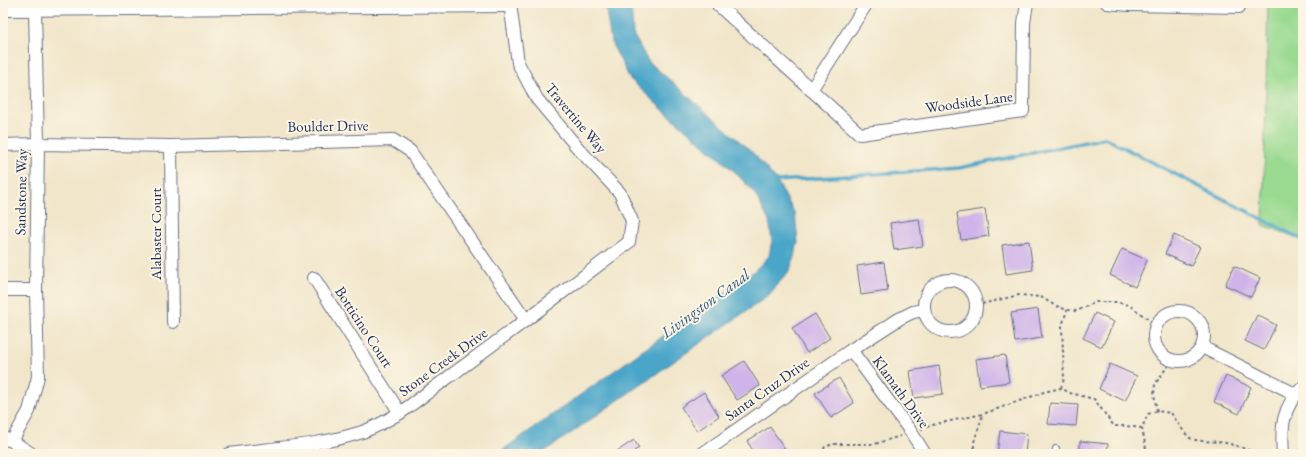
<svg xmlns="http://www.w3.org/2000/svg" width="1306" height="457" font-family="'EB Garamond',serif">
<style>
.green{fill:#9ada90;stroke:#5a8477}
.water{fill:#4aa6c9;stroke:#326a94}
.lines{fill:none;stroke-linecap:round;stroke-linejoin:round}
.stream{stroke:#4aa6c9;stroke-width:3.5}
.building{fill:#cfb4e9}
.service-casing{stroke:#666f84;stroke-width:8}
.minor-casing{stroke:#666f84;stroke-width:14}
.path{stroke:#666f84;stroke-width:2;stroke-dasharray:3 3;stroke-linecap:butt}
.service{stroke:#fff;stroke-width:6}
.minor{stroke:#fff;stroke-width:12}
.labels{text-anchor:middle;stroke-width:4;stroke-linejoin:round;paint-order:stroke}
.street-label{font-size:15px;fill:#1b2f5e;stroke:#fcf5e5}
.water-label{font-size:16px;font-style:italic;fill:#2b5983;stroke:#fcf5e5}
</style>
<rect width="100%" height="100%" fill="#fcf5e5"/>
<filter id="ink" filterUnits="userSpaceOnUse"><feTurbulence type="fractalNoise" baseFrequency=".025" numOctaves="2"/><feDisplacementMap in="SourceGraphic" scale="8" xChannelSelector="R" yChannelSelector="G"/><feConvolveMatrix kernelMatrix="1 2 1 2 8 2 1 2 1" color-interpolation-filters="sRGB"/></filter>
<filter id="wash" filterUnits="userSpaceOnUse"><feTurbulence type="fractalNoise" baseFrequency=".012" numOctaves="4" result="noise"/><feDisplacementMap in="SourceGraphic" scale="16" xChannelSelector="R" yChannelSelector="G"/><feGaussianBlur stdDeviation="0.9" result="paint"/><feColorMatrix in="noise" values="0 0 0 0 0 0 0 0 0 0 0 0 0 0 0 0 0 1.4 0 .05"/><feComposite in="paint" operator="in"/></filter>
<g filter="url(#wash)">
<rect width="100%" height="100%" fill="#f1e6ca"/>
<polygon class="green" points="1268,3 1303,3 1303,240 1263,225"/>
<polygon class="water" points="605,3 631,3 633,34 648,61 753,153 777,181 795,214 798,243 790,270 768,296 541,454 497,454 752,273 769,256 772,240 769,221 755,194 735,172 662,109 630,79 611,42"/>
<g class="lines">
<polyline class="stream" points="773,183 777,181 959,168 1105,138 1303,240"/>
</g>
<g id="blocks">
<g class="building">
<polygon points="985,209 989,236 961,240 957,213"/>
<polygon points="919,219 923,246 894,250 890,223"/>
<polygon points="1174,235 1200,247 1191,266 1165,254"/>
<polygon points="1029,241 1033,270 1006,274 1002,245"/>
<polygon points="1122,249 1147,260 1135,287 1110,275"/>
<polygon points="884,262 888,291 861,295 857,266"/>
<polygon points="1234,266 1260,278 1251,297 1225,285"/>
<polygon points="1038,309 1042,338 1015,342 1011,313"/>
<polygon points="1095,313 1114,322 1102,347 1083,338"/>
<polygon points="815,314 830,338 807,353 792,328"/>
<polygon points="1257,315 1276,325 1264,350 1245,341"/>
<polygon points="1005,355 1009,382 980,386 976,359"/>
<polygon points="744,361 760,386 737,400 721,376"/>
<polygon points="1110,364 1137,376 1125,401 1099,389"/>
<polygon points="939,366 943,394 914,398 910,371"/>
<polygon points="1226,376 1251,387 1239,414 1214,402"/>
<polygon points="839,378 854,403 831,418 815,393"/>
<polygon points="704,392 719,416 697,431 681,407"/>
<polygon points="1050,403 1078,405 1076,426 1048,424"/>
<polygon points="770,427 779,440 788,454 755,454 747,441"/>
<polygon points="1000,431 1027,434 1025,454 997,454"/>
<polygon points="634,440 639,448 634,451 637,454 613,454"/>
<polygon points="1080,441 1108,444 1107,454 1085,454 1085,450 1080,450"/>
</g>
</g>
</g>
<g filter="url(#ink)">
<use href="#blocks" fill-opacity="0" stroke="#666f84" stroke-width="1"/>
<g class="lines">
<g class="service-casing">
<polyline id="service" points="1055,454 1056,449"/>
</g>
<g class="minor-casing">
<g id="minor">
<polyline points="719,3 718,5 860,134 1023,111 1024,23 1027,3"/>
<polyline points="1107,3 1129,5 1239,7"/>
<polyline points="3,10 510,6"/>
<polyline points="811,90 867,3"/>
<polyline points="3,145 38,144 171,146 393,140 410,151 526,320"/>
<polyline points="171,146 173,322"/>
<polyline points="314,278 400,413"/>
<circle cx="950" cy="306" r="26"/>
<polyline points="3,290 36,290"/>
<circle cx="1179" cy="336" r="25"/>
<polyline points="1202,347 1295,394"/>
<polyline points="851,350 911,432 925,454"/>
<polyline points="3,438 12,441 32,454"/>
<polyline points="12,441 29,411 38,377 36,290 38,144 35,10"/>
<path d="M229 454C272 448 318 446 359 433 374 429 387 420 400 413L526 320 629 242 632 221 620 193 577 147 537 99 518 63 510 3"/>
<polyline points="702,454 851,350 899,319 913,312 924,310"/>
<path d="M1283 454C1281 427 1282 407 1303 387"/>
</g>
</g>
<g class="path">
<polyline points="976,303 982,304 1019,295 1041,297 1054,305 1067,310 1077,311 1096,302 1116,302 1129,305 1156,325"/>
<polyline points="1061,388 1064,379 1062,326 1067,310"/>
<polyline points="1157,411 1154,394 1155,384 1172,360"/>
<polyline points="1142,428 1147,454"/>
<path d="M921 429 936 424 983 414 1044 392 1061 388 1070 393 1094 399 1114 426H1126L1142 428 1148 414 1157 411 1171 413C1176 420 1184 433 1190 438 1198 442 1209 441 1218 442 1234 443 1247 451 1263 454"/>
<polyline points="820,454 825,447 833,444 875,444 900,436"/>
<polyline points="974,454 974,442 983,414"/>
</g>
<use href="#service" class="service"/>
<use href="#minor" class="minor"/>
</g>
</g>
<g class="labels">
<g class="street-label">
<text transform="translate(969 102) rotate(-8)" y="5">Woodside Lane</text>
<text transform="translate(576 118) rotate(50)" y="5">Travertine Way</text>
<text transform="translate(328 126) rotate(-1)" y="5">Boulder Drive</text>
<text transform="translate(21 192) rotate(-89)" y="5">Sandstone Way</text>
<text transform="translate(156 234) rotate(-90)" y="5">Alabaster Court</text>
<text transform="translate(364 327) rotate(57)" y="5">Botticino Court</text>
<text transform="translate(443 362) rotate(-36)" y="5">Stone Creek Drive</text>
<text transform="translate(767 389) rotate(-35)" y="5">Santa Cruz Drive</text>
<text transform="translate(901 392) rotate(54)" y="5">Klamath Drive</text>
</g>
<g class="water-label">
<text transform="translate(705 303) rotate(-36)" y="6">Livingston Canal</text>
</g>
</g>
<rect width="1306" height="457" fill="none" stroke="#fcf5e5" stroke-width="16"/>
</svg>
